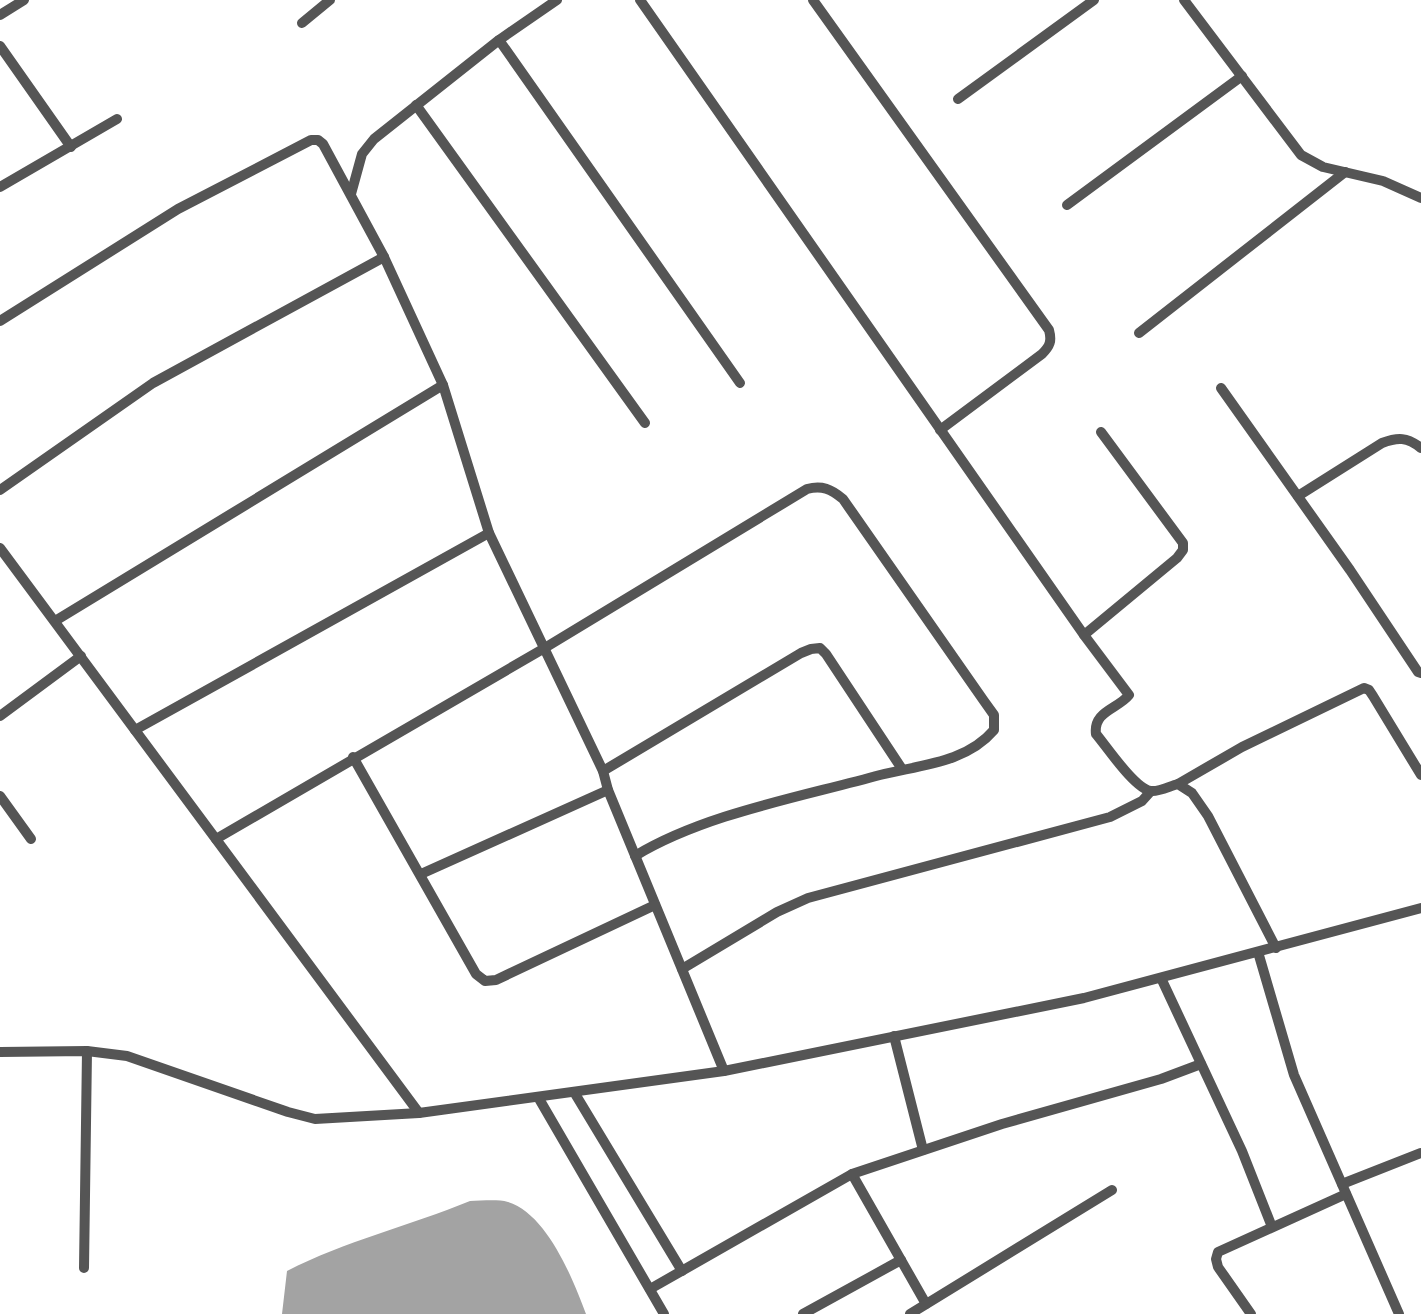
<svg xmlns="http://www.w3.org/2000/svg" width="1421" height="1314" font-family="'PT Sans',sans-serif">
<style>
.water{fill:#a3a3a3}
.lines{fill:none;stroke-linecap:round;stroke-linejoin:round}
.street{stroke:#555;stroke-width:10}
</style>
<rect width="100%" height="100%" fill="#fff"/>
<path class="water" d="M470 1201C481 1201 497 1199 508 1202 547 1214 573 1279 586 1314H282L287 1271C345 1241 409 1226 470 1201Z"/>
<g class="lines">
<g class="street">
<polyline points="640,0 1084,635 1177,558 1183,550 1183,543 1101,432"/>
<path d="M813 0 1049 330C1052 341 1050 346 1042 354L940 430"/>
<polyline points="1184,0 1301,155 1323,167 1383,181 1421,198"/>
<polyline points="0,15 24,0"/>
<polyline points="302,23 330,0"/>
<polyline points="499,40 740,383"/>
<polyline points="0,46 71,147"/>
<polyline points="958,99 1094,0"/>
<polyline points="416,105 645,423"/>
<polyline points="0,187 117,119"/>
<polyline points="351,194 362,154 374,139 499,40 557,0"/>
<polyline points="1067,205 1242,76"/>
<polyline points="0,321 178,209 311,140 318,140 323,144 384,257 443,385 489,533 603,771 608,790 724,1071"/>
<polyline points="1139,333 1345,172"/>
<polyline points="1221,388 1350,570 1418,672 1421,673"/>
<polyline points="0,490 153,383 384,257"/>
<path d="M1298 496 1382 443C1398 437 1407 437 1421 448"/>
<polyline points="0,548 419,1113"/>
<polyline points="55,621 443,385"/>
<path d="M1084 635 1129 695C1118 709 1093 711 1096 734 1107 747 1135 789 1151 791 1159 792 1170 786 1178 784L1192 793 1208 816 1276 948"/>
<polyline points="0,716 81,656"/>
<polyline points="135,730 489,533"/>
<polyline points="353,757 476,974 485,981 496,980 655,905"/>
<polyline points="603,771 801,653 811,649 820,648 826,654 902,769"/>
<polyline points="1178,784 1242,747 1364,688 1369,690 1373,696 1421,775"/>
<polyline points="0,796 31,839"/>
<path d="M216 839 543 649 807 489C822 485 831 489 843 499L984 701 994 715V730C966 763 920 765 880 775 801 797 704 814 635 856"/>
<polyline points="421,874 608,790"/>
<polyline points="1258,952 1294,1075 1399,1314"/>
<polyline points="682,969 777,912 808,898 1110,817 1142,801 1151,791"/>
<polyline points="1161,978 1242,1151 1272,1227"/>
<polyline points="894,1036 923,1150"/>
<polyline points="0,1052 87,1051 127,1056 288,1112 315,1119 419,1113 724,1071 1084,998 1421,908"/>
<polyline points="574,1092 682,1271"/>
<polyline points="538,1097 664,1314"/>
<polyline points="852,1174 926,1304"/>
<polyline points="1342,1184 1421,1153"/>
<polyline points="84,1268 87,1051"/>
<polyline points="650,1289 852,1174 1002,1124 1161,1079 1201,1064"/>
<polyline points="803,1314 901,1260"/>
<polyline points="910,1314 1112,1190"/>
<polyline points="1251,1314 1218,1267 1216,1259 1218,1252 1346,1194"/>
</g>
</g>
</svg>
